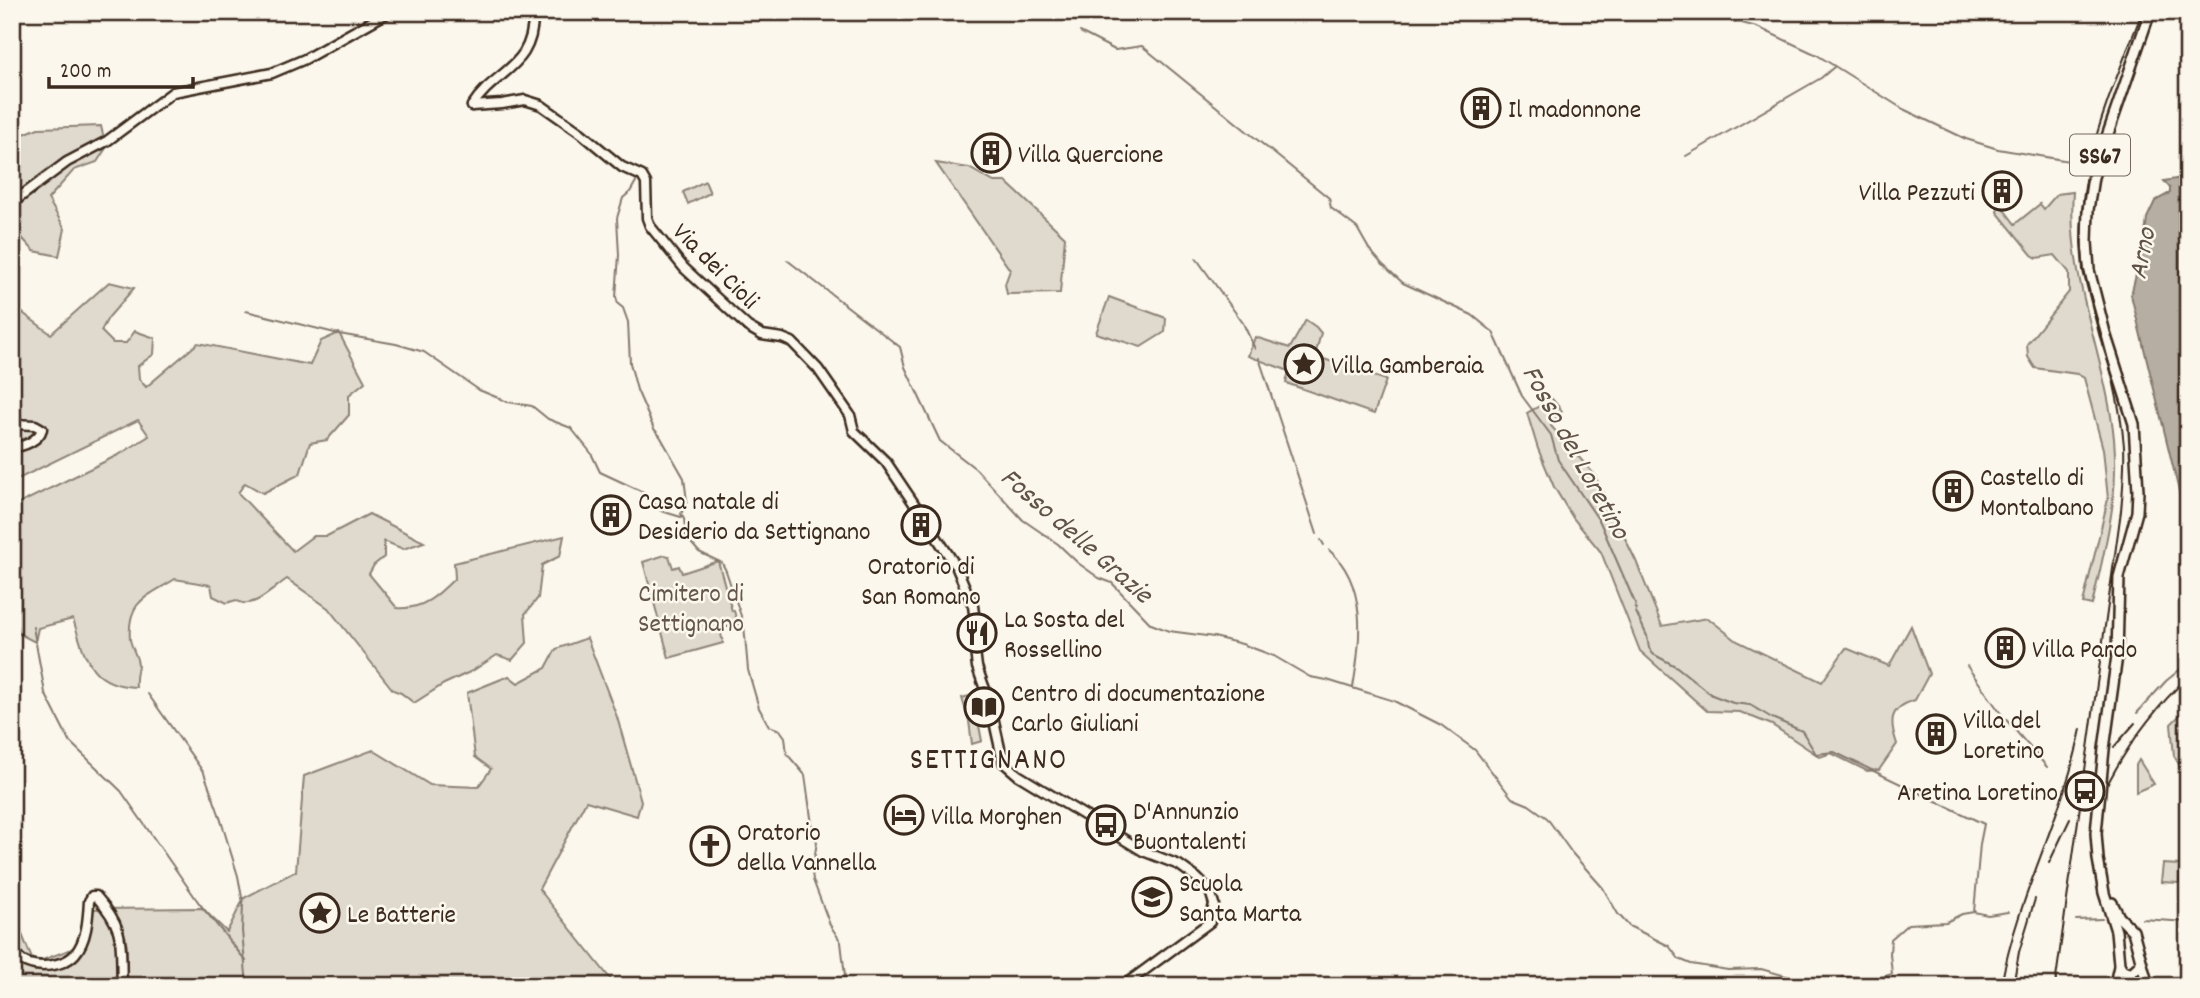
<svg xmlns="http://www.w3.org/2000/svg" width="2200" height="998" font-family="Dekko,sans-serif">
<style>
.green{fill:#dfd9ce;stroke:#8d8276;stroke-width:2}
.water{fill:#b6aea2;stroke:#85796d;stroke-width:2}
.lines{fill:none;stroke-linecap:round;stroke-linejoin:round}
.stream{stroke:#85796d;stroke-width:2}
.secondary-casing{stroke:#3b2a1e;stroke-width:13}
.primary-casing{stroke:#3b2a1e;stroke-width:14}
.secondary{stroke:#fbf7ec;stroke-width:8}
.primary{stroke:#fbf7ec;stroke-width:9}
.rail{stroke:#3b2a1e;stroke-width:2}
.labels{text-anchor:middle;stroke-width:5;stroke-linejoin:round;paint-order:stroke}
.shield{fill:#fbf7ec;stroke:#75685c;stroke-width:2}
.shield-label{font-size:24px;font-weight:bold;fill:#3b2a1e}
.poi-label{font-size:26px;fill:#3b2a1e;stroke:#fbf7ec;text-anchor:start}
.street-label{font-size:26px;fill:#3b2a1e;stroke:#fbf7ec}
.park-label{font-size:26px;fill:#64564a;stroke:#fbf7ec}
.water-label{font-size:28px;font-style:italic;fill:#605246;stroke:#fbf7ec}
.quarter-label{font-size:30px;letter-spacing:2px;fill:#3b2a1e;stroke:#fbf7ec}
</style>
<rect width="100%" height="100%" fill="#fbf7ec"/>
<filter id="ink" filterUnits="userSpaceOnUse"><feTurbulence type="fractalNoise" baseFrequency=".0143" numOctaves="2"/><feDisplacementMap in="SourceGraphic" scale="14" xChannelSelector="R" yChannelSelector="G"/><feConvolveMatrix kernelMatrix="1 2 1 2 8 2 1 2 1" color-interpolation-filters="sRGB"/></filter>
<g filter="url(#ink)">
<g class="green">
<polygon points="101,126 106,148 97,162 74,170 48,199 65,229 59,256 34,251 12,227 12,139 38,128"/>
<polygon points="936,163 969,168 994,182 1006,182 1065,237 1060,293 1007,294 1005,284 1010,270"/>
<polygon points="705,181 710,193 688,204 683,192"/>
<path d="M2073 192C2067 270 2099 340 2111 416 2123 485 2107 539 2092 605L2083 603 2108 499 2103 449 2084 378 2077 374 2035 368 2028 357 2027 344 2069 292V272L2055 255 2037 258 2032 255 1997 212 1999 203 2015 224 2040 204 2044 209 2057 194Z"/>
<path d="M109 282 134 288 108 318 101 331 113 343H126L135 331 155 338 154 354 138 366 139 379 146 387 198 343 310 365 321 341 339 333 365 382 349 395V415L327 440 310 443 300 474 263 493 245 483 238 493 293 551 313 536H327L369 514 424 542 403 549 384 541V557L374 565 369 574 397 608C423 610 438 595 455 578L454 563 564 536 560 556 542 565 538 598 525 614 527 643 512 660 497 655 472 671 444 684 414 703 401 693 393 690 328 608 287 579C273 588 252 612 236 600L227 603 213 596 211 585 175 579C147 597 127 600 130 639 131 647 138 657 138 665 137 673 135 677 136 687 89 685 85 656 73 619L38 628 35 642 12 630V507L120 454 149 436 138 420 12 482V305L51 334Z"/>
<polygon points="1109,297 1166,318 1165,332 1141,347 1096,333"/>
<polygon points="1306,320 1316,327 1321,333 1315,356 1386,380 1374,414 1286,383 1289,371 1248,356 1255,337 1290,348"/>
<path d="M1552 399 1562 411 1551 426 1594 474 1636 561 1662 626 1708 618 1737 641 1822 682 1846 648 1889 666 1911 626 1929 674 1915 700C1889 708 1889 721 1897 744L1879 770 1867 771 1831 753 1820 757 1772 725 1740 712 1707 711 1640 651 1601 552 1573 518 1554 487 1538 449 1527 413Z"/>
<polygon points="665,555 669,556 673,568 679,566 682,573 718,561 732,611 734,611 738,624 720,629 723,643 669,658 643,562"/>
<polygon points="587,638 617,717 641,801 637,816 586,801 539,889 616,986 12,986 12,910 32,959 40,961 74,948 94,909 202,908 227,932 244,898 296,871 304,776 373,750 430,785 478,787 491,769 475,757 467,693 509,676 518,683 546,668 556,649"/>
<polygon points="973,695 982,741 972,744 969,721 962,698"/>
<polygon points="2188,707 2188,779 2174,756 2171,724"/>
<polygon points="2139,760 2154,784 2136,792 2136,765"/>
<polygon points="2163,864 2180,865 2179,883 2161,882"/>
</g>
<polygon class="water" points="2188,177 2188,282 2184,287 2182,309 2188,354 2188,528 2131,295 2144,243 2147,218 2155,201 2170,193 2170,188 2164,181"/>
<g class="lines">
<g class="stream">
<polyline points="1699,12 1757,27 1817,55 1903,109 1966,139 1998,149 2081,163"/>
<polyline points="1080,32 1115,50 1142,46 1329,198 1331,208 1357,228 1369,249 1382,264 1403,283 1472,315 1493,332 1522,396 1551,435 1558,460 1600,522 1635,603 1636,612 1647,636 1649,648 1653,654 1677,667 1712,695 1733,703 1750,705 1772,718 1802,731 1816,754 1834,752 1984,824 1980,844 1974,912"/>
<polyline points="1686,156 1821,78 1834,67"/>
<polyline points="2101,168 2110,171 2122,164"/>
<polyline points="638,178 630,192 623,198 617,218 619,255 616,297 618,304 623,308 628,322 630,363 637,390 654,429 660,436 684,478 687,501 681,514 684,519 686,537 699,552 722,563 726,571 744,625 748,670 759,708 769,726 780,730 785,737 787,754 805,775 813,832 817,842 812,872 813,880 830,925 841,942 845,976 840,986"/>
<polyline points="1196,258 1243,323 1255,349"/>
<polyline points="787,260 900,347 905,367 940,441 976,469 1023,520 1058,544 1078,563 1099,578 1112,583 1151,624 1169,631 1214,637 1242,644 1274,656 1310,677 1327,680 1394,701 1441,725 1475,750 1512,798 1529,805 1547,818 1572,853 1603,888 1618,914 1629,926 1669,946 1679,959 1691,964 1728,970 1761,969 1822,986"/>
<polyline points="246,311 339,334 396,344 424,352 479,390 508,402 532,406 548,419 571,428 591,453 600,472 645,493 661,511 681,517"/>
<polyline points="1259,358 1317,534"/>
<polyline points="1321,540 1324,545"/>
<path d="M1329 550C1368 584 1361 642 1353 687"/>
<polyline points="33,627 45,693 70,742 121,791 199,903 246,961"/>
<polyline points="1967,666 2002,715 2047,767"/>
<polyline points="148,694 204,773 219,814 238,876 243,903 242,931 247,986"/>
<polyline points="2137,713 2166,681 2188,663"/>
<polyline points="2142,919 2188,922"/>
<polyline points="2076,920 2102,919"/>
<polyline points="1825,986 1844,977 1879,978 1892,974 1890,954 1891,939 1908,924 1946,922 1962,914 1974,912 1988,915 2008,912"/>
</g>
<g class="secondary-casing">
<g id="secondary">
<polyline points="472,106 502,104 525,100 541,105 581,133 622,167 642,176 646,183 647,218 650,226 684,268 748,327 762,335 782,338 792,342 818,369 850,415 854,431 886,462 956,566 973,606 976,628 973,634 977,667 990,703 1003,762 1018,775 1143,851 1179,865 1197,878 1210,891 1214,904 1210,922 1123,986"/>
<path d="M472 106C495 69 535 69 533 12"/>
<polyline points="12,203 67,162 107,141 173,92 272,73 305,59 389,12"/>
<path d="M12 424 35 425 42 429C39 440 24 447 12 447"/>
<path d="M12 931C14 939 12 946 15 953 26 971 62 969 75 954 87 940 88 918 89 901L92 896H96C127 931 120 943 122 986"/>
<polyline points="2114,986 2119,964"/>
<polyline points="2124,986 2130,973"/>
</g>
</g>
<g class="primary-casing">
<g id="primary">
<polyline points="2112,903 2119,917 2133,931 2148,986"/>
<polyline points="2140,965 2131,973 2123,971 2119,964 2116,931 2104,893 2098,859 2096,833 2104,749 2117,656 2119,577 2137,512 2138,491 2134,424 2105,333 2089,270 2087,242 2088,210 2093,177 2150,12"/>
</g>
</g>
<use href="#secondary" class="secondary"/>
<use href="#primary" class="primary"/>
<g class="rail">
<polyline points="2114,747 2135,723"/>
<path d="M2108 783C2129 743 2155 708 2188 677"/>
<polyline points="2049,863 2070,819"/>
<path d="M2001 986C2017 897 2063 817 2081 729"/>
<polyline points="2013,986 2019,952 2035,899"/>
<path d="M2055 986 2121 511C2123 490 2125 468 2124 446 2119 386 2098 328 2084 270 2071 174 2109 100 2142 12"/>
</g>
</g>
</g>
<defs>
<g id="building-ring" transform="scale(2.0125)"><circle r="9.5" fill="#fbf7ec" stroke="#3b2a1e" stroke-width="1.5"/><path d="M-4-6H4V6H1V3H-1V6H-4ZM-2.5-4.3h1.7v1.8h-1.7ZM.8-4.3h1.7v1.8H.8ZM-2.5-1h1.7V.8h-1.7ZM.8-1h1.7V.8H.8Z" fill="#3b2a1e"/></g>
<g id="sight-ring" transform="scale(2.0125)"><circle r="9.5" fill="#fbf7ec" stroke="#3b2a1e" stroke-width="1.5"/><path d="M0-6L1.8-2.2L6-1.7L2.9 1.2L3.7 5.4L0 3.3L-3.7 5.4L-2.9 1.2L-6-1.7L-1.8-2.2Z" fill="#3b2a1e"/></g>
<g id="restaurant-ring" transform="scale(2.0125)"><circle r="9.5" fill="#fbf7ec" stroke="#3b2a1e" stroke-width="1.5"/><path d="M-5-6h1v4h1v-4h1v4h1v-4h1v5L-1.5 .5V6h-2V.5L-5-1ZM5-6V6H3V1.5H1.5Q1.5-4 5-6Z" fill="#3b2a1e"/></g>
<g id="library-ring" transform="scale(2.0125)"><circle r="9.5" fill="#fbf7ec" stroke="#3b2a1e" stroke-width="1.5"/><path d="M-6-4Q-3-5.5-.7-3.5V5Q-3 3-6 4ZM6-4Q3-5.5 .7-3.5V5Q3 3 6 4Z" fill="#3b2a1e"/></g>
<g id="bus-ring" transform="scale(2.0125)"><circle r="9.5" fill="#fbf7ec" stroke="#3b2a1e" stroke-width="1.5"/><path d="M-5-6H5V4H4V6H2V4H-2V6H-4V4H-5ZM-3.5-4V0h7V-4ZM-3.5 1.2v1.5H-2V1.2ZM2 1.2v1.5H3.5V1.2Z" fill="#3b2a1e"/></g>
<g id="hotel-ring" transform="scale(2.0125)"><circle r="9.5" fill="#fbf7ec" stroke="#3b2a1e" stroke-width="1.5"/><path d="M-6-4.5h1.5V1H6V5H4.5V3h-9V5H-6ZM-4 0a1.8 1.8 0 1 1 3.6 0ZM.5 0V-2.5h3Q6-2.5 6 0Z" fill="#3b2a1e"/></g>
<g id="church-ring" transform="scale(2.0125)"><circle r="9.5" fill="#fbf7ec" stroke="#3b2a1e" stroke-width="1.5"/><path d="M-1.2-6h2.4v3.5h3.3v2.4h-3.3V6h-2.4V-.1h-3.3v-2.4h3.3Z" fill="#3b2a1e"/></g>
<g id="school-ring" transform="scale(2.0125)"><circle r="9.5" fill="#fbf7ec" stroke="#3b2a1e" stroke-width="1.5"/><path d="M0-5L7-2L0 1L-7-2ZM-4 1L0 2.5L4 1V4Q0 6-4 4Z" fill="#3b2a1e"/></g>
</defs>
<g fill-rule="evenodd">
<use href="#building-ring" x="1481" y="108"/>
<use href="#building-ring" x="991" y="153"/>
<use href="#building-ring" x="2002" y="191"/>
<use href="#sight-ring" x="1304" y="364"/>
<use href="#building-ring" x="1953" y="491"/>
<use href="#building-ring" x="611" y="515"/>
<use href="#building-ring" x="921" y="525"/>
<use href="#restaurant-ring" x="977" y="633"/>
<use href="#building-ring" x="2005" y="648"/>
<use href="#library-ring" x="984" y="707"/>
<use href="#building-ring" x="1936" y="734"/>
<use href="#bus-ring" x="2085" y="791"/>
<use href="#hotel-ring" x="904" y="815"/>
<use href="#bus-ring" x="1106" y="825"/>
<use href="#church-ring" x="710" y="846"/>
<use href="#school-ring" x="1152" y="897"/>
<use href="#sight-ring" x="320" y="913"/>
</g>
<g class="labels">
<rect class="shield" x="2070" y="134.5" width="60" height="41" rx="5"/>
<g class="shield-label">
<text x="2100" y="163">SS67</text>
</g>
<g class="poi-label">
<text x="1508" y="117">Il madonnone</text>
<text x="1018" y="162">Villa Quercione</text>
<text x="1975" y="200" text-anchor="end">Villa Pezzuti</text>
<text x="1331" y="373">Villa Gamberaia</text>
<text x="1980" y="485">Castello di<tspan x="1980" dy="30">Montalbano</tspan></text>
<text x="638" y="509">Casa natale di<tspan x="638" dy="30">Desiderio da Settignano</tspan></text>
<text x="921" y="574" text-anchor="middle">Oratorio di<tspan x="921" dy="30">San Romano</tspan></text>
<text x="1004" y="627">La Sosta del<tspan x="1004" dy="30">Rossellino</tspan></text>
<text x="2032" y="657">Villa Pardo</text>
<text x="1011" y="701">Centro di documentazione<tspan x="1011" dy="30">Carlo Giuliani</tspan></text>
<text x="1963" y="728">Villa del<tspan x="1963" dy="30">Loretino</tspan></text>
<text x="2058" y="800" text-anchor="end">Aretina Loretino</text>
<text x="1133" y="819">D'Annunzio<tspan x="1133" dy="30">Buontalenti</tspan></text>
<text x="931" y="824">Villa Morghen</text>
<text x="737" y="840">Oratorio<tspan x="737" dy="30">della Vannella</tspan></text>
<text x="1179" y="891">Scuola<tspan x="1179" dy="30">Santa Marta</tspan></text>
<text x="347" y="922">Le Batterie</text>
</g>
<g class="street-label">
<text transform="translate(717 265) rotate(45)" y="9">Via dei Cioli</text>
</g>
<g class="park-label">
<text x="691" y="601">Cimitero di<tspan x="691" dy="30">Settignano</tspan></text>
</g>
<g class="water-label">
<text transform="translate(2140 253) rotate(-79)" y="10">Arno</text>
<text transform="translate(1578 451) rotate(61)" y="10">Fosso del Loretino</text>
<text transform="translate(1078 534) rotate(41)" y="10">Fosso delle Grazie</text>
</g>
<g class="quarter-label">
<text x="989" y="768">SETTIGNANO</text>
</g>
</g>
<rect width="2200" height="998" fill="none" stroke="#fbf7ec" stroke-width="42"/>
<rect x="21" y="21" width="2158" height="956" fill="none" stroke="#3b2a1e" stroke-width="2.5" filter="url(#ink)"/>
<path d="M49 77v10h144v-10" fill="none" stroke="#3b2a1e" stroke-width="3.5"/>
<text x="60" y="77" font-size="21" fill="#3b2a1e" stroke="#fbf7ec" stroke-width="5" paint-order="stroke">200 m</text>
</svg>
